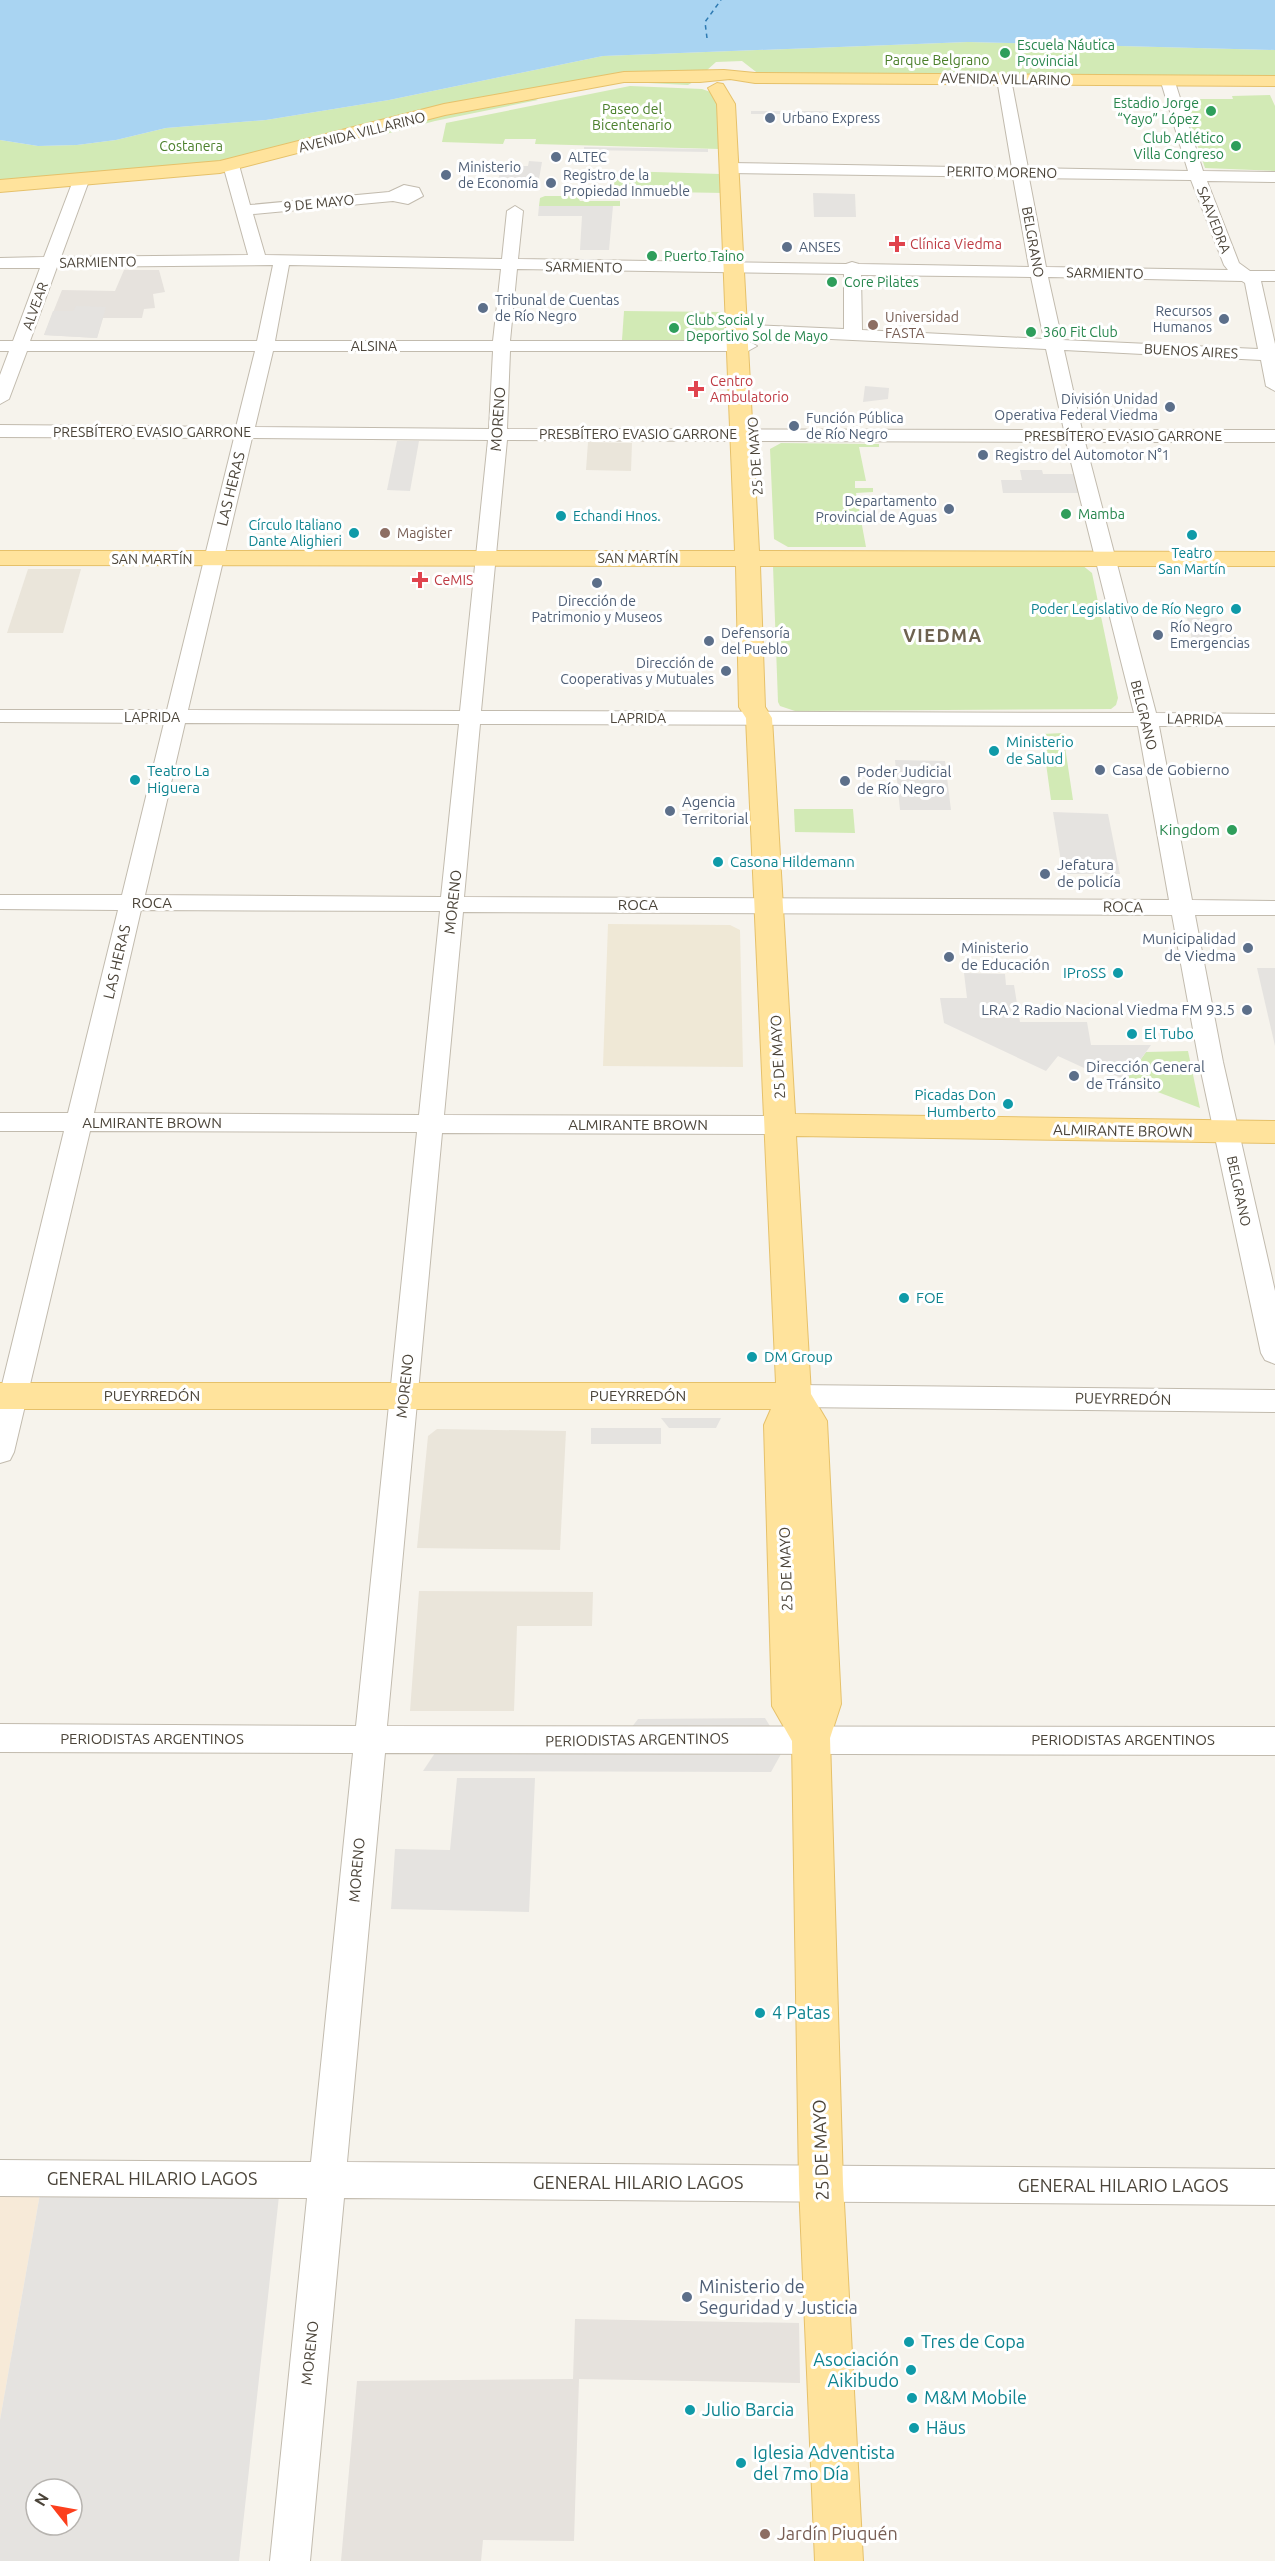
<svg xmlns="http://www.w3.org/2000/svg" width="1275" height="2561" font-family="Ubuntu,sans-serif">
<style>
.residential{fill:#eae5da}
.commercial{fill:#f7ead8}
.industrial{fill:#e6e2dd}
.education{fill:#efe8d6}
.green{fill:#d2eab5}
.parking{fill:#e5e3e0;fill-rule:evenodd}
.water{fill:#a9d4f2}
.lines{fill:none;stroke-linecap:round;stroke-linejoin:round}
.ferry{stroke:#2e7ab2;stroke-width:1.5;stroke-dasharray:4.5 4;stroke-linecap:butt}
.minor-casing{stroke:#c2bbae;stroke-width:2}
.major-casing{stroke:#e6c16a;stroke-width:2}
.minor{fill:#fff;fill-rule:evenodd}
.major{fill:#ffe39c;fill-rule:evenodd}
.leisure-dot{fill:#2e9e5b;stroke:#fff;stroke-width:2}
.service-dot{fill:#5c6f8a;stroke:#fff;stroke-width:2}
.health-dot{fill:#e0444e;stroke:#fff;stroke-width:2}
.education-dot{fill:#8d6e63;stroke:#fff;stroke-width:2}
.culture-dot{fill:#0f9aa8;stroke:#fff;stroke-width:2}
.labels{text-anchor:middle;stroke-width:6;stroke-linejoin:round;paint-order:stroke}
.far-leisure-label{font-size:14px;fill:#27864d;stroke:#fff;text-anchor:start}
.far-park-label{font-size:14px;fill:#4a7f2a;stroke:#fff}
.far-street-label{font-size:14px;fill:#4b4439;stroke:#fff}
.far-service-label{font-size:14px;fill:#4e5e75;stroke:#fff;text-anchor:start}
.far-health-label{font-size:14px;fill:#be3a42;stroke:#fff;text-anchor:start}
.far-education-label{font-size:14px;fill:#785e54;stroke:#fff;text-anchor:start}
.far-culture-label{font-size:14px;fill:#0d838f;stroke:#fff;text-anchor:end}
.street-label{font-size:15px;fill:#4b4439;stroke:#fff}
.culture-label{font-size:15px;fill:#0d838f;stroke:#fff;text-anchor:start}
.service-label{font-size:15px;fill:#4e5e75;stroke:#fff;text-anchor:start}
.leisure-label{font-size:15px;fill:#27864d;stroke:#fff;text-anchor:end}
.far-district-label{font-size:18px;font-weight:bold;letter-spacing:1.5px;fill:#6e6250;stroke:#fff}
.near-culture-label{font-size:18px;fill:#0d838f;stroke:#fff;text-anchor:start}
.near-street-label{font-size:18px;fill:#4b4439;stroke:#fff}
.near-service-label{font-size:18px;fill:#4e5e75;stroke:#fff;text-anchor:start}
.near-education-label{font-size:18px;fill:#785e54;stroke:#fff;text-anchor:start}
</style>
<rect width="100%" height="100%" fill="#f6f3ec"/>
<g class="residential">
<polygon points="588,442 632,443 631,471 586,470"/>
<polygon points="28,569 81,569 63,633 7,633"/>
<polygon points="437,1429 566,1431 560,1550 417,1548 428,1436"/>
<polygon points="419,1591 593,1592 592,1626 517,1626 514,1711 410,1711"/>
</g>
<polygon class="commercial" points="0,2193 40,2194 0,2420"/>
<g class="industrial">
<polygon points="124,270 159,270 165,292 153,294 155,308 144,309 142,318 103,318 97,338 44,335 62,290 115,291"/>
<polygon points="575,2319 799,2323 800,2383 579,2379 574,2541 483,2540 481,2561 341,2561 357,2381 573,2379"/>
</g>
<polygon class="education" points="608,924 730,925 740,930 743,1067 603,1066"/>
<g class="green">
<polygon points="968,42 1275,50 1275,77 760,75 742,61 716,62 706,71 628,74 218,165 0,183 0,140 38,146 77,145 116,140 166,128 266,120 389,100 603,56"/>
<polygon points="630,78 637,81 695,81 688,85 628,82 624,80 533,98 538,100 435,121 382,135 393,127 446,112"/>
<polygon points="630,86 702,89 719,95 719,149 535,144 536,139 505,139 503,144 442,142 446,123"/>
<polygon points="1270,95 1275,106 1275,171 1205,168 1182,99 1233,99 1232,96"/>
<polygon points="621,171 721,174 724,193 612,191 615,175"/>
<polygon points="545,196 577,196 580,201 620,201 620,206 539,206 540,198"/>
<polygon points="624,311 725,312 725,335 716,340 622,340"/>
<polygon points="781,443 879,444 879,447 859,447 866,481 855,481 855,488 873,488 873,492 856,493 866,547 788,547 774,539 770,449"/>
<polygon points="1082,565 1092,573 1118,698 1116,705 1111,709 795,711 780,706 778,702 773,566"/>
<polygon points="1063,733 1064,740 1073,800 1051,800 1042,734"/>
<polygon points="794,809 853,809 855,833 795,832"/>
<polygon points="1188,1051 1200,1108 1126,1080 1146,1052"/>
</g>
<g class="parking">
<polygon points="751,111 828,111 829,121 790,121 789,114 751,114"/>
<polygon points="584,147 708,149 708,152 584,150"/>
<polygon points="529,161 542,162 539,179 522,178 521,188 497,187 501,166 528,166"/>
<polygon points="813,193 855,194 856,217 814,217"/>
<polygon points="539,206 613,206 609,250 580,250 582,216 538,216"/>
<polygon points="76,306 106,307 97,338 44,335 53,311 73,311"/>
<polygon points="865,386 889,388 888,399 863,402"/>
<polygon points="397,441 419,441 410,491 387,490"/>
<polygon points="1020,470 1042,470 1043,474 1074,474 1079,493 1003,493 1001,480 1022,480"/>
<polygon points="1187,618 1217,618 1225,649 1194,649"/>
<polygon points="895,760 945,761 951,810 900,810"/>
<polygon points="1053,812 1108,814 1120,874 1063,874"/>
<polygon points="1257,968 1275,968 1275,1046"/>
<polygon points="964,973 1005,974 1006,985 1014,985 1020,1022 1087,1022 1091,1045 1151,1045 1126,1080 1098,1068 1095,1073 1058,1056 1046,1071 944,1023 940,998 967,998"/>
<polygon points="661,1418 721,1418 716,1428 669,1428"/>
<rect x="591" y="1428" width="70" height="16"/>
<polygon points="765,1718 776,1736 625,1736 638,1719"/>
<polygon points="435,1753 781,1754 771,1772 423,1771"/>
<polygon points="457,1778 535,1778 529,1912 391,1909 395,1849 450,1850"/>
<path d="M40 2194 279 2196 239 2561H0V2420ZM36 2489H72V2525H36Z"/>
</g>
<polygon class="water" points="0,0 1275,0 1275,50 968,42 603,56 389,100 266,120 166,128 116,140 77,145 38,146 0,140"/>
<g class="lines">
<polyline class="ferry" points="707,38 705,22 721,0"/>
<g class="minor-casing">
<g id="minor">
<path d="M1004 75 1011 79 1028 168 1188 171 1161 82 1168 78 1175 82 1203 171 1275 172V182L1207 181 1239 263 1250 271H1275V281H1261L1275 344V391L1266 386 1261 360 1064 350 1082 430H1275V442H1085L1156 713 1275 714V726H1159L1192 900 1275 901V915H1195L1223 1062 1275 1291V1364L1265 1360 1261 1353 1199 1062 1172 915 463 912 444 1115 781 1116 790 1119 794 1125 790 1131 781 1134 442 1133 387 1726 1275 1727V1755L385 1753 347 2162 1275 2169V2205L344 2198 310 2561H270L307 2198 0 2196V2160L311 2162 353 1753 0 1752V1724L356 1726 417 1132 90 1131 14 1452 10 1460 0 1463V1393L64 1131H0V1113H68L118 910 0 909V895H122L164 723 0 722V710H167L234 438 0 437V425L236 427 255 351H27L9 399 0 404V375L9 351H0V341H13L40 268H0V258L44 257 74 178 82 173 90 178 61 257 248 255 223 165 231 160 239 165 250 205 389 192 404 185 419 188 423 196 408 204 393 201 253 214 265 255 502 259 507 211 515 206 523 211 518 259 846 264 852 262 859 264 1029 267 1013 177 729 173 721 168 729 163 1012 168 997 79ZM1029 178 1191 180 1224 265 1228 270 1046 267ZM273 265 257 341H30L57 267ZM289 265 501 269 493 341H275ZM517 269 844 274V329L747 325 738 330 747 335 1046 349 1064 430 507 429 510 351H748L757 346 748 341H510ZM861 275 1031 277 1044 339 862 330ZM1048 277 1242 281 1245 283 1258 349 1062 340ZM273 351H493L489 429 255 427ZM252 438 488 440 460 711 188 710ZM507 440 1066 442 1134 713 481 711ZM185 723 459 724 441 897 145 895ZM480 724 1138 726 1169 900 464 897ZM141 910 440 911 419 1115 94 1113Z"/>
<polygon points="794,1385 1275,1390 1275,1412 794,1407 784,1404 780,1396 784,1388"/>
</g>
</g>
<g class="major-casing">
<g id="major">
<polygon points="724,70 755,73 1275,76 1275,86 755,83 730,79 700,82 624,82 445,115 220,173 0,192 0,180 220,161 444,104 624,72"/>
<polygon points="717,83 723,84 735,104 759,551 1275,552 1275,566 760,566 765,707 772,718 795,1114 1275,1121 1275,1143 796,1136 811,1394 827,1421 841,1704 830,1738 843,2184 863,2561 815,2561 799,2184 792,1741 772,1706 764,1425 771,1409 0,1409 0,1383 776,1383 746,718 739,707 736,566 0,565 0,551 735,551 717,104 708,88"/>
</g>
</g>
<use href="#minor" class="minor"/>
<use href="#major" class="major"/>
</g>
<g class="leisure-dot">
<circle cx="1005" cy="53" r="6"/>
<circle cx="1211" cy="111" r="6"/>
<circle cx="1236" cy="146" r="6"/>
<circle cx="652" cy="256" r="6"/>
<circle cx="832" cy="282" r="6"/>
<circle cx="674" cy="328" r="6"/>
<circle cx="1031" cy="332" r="6"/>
<circle cx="1066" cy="514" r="6"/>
<circle cx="1232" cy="830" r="6"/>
</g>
<g class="service-dot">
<circle cx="770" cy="118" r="6"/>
<circle cx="556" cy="157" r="6"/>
<circle cx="446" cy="175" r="6"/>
<circle cx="551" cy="183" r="6"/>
<circle cx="787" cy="247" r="6"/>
<circle cx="483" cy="308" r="6"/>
<circle cx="1224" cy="319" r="6"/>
<circle cx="1170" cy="407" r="6"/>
<circle cx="794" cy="426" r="6"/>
<circle cx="983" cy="455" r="6"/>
<circle cx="949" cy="509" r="6"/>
<circle cx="597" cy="583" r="6"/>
<circle cx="1158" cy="635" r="6"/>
<circle cx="709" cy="641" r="6"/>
<circle cx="726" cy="671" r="6"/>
<circle cx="1100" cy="770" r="6"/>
<circle cx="845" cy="781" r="6"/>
<circle cx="670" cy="811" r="6"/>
<circle cx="1045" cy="874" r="6"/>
<circle cx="1248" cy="948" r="6"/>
<circle cx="949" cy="957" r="6"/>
<circle cx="1247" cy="1010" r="6"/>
<circle cx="1074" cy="1076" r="6"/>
<circle cx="687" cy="2297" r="6"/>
</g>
<g class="health-dot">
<path d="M894 235h6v6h6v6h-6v6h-6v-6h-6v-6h6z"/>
<path d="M693 380h6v6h6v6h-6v6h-6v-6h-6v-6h6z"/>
<path d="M417 571h6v6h6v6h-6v6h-6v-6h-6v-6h6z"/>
</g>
<g class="education-dot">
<circle cx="873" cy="325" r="6"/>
<circle cx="385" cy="533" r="6"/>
<circle cx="765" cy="2534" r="6"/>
</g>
<g class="culture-dot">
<circle cx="561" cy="516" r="6"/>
<circle cx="354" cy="533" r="6"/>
<circle cx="1192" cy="535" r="6"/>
<circle cx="1236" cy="609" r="6"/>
<circle cx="994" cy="751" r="6"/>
<circle cx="135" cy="780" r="6"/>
<circle cx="718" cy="862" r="6"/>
<circle cx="1118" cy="973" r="6"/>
<circle cx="1132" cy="1034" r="6"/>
<circle cx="1008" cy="1104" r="6"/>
<circle cx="904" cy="1298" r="6"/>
<circle cx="752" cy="1357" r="6"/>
<circle cx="760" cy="2013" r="6"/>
<circle cx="909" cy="2342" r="6"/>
<circle cx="911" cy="2370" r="6"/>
<circle cx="912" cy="2398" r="6"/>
<circle cx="690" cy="2410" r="6"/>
<circle cx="914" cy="2428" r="6"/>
<circle cx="741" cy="2463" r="6"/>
</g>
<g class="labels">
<g class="far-leisure-label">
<text x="1017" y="50">Escuela Náutica<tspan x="1017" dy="16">Provincial</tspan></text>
<text x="1199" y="108" text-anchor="end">Estadio Jorge<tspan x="1199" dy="16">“Yayo” López</tspan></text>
<text x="1224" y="143" text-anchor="end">Club Atlético<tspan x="1224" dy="16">Villa Congreso</tspan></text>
<text x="664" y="261">Puerto Taino</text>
<text x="844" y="287">Core Pilates</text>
<text x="686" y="325">Club Social y<tspan x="686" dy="16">Deportivo Sol de Mayo</tspan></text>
<text x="1043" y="337">360 Fit Club</text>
<text x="1078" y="519">Mamba</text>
</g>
<g class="far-park-label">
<text x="937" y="65">Parque Belgrano</text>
<text x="632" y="114">Paseo del<tspan x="632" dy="16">Bicentenario</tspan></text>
<text x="191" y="151">Costanera</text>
</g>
<g class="far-street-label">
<text transform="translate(1006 79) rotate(1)" y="5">AVENIDA VILLARINO</text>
<text transform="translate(362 132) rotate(-14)" y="5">AVENIDA VILLARINO</text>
<text transform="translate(1002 172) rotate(1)" y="5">PERITO MORENO</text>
<text transform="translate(319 203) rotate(-6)" y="5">9 DE MAYO</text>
<text transform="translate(1214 220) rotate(69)" y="5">SAAVEDRA</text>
<text transform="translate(1033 242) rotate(80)" y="5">BELGRANO</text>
<text transform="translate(98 262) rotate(-1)" y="5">SARMIENTO</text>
<text transform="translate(584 267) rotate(1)" y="5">SARMIENTO</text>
<text transform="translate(1105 273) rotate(1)" y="5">SARMIENTO</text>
<text transform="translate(35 306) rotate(-70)" y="5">ALVEAR</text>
<text x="374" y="351">ALSINA</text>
<text transform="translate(1191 351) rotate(3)" y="5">BUENOS AIRES</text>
<text x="152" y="437">PRESBÍTERO EVASIO GARRONE</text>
<text x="638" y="439">PRESBÍTERO EVASIO GARRONE</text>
<text x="1123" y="441">PRESBÍTERO EVASIO GARRONE</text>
<text transform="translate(755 456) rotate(-94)" y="5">25 DE MAYO</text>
<text x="638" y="563">SAN MARTÍN</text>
<text x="152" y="564">SAN MARTÍN</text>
<text transform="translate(1144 715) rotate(76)" y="5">BELGRANO</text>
<text x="152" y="722">LAPRIDA</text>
<text x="638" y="723">LAPRIDA</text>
<text transform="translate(1195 719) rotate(1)" y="5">LAPRIDA</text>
<text transform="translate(1239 1191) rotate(78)" y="5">BELGRANO</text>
</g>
<g class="far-service-label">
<text x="782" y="123">Urbano Express</text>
<text x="568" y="162">ALTEC</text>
<text x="458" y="172">Ministerio<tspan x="458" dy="16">de Economía</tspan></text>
<text x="563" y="180">Registro de la<tspan x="563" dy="16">Propiedad Inmueble</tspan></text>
<text x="799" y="252">ANSES</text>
<text x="495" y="305">Tribunal de Cuentas<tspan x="495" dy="16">de Río Negro</tspan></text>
<text x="1212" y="316" text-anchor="end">Recursos<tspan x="1212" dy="16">Humanos</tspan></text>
<text x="1158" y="404" text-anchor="end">División Unidad<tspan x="1158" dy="16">Operativa Federal Viedma</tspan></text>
<text x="806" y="423">Función Pública<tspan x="806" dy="16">de Río Negro</tspan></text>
<text x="995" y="460">Registro del Automotor N°1</text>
<text x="937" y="506" text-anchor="end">Departamento<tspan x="937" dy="16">Provincial de Aguas</tspan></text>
<text x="597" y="606" text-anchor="middle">Dirección de<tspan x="597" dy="16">Patrimonio y Museos</tspan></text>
<text x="1170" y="632">Río Negro<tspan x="1170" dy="16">Emergencias</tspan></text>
<text x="721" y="638">Defensoría<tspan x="721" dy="16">del Pueblo</tspan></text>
<text x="714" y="668" text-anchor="end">Dirección de<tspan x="714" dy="16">Cooperativas y Mutuales</tspan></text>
</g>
<g class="far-health-label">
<text x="910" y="249">Clínica Viedma</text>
<text x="710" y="386">Centro<tspan x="710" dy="16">Ambulatorio</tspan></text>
<text x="434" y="585">CeMIS</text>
</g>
<g class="far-education-label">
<text x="885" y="322">Universidad<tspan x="885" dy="16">FASTA</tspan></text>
<text x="397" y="538">Magister</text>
</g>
<g class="far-culture-label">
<text x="573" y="521" text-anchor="start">Echandi Hnos.</text>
<text x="342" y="530">Círculo Italiano<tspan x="342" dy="16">Dante Alighieri</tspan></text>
<text x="1192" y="558" text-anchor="middle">Teatro<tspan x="1192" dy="16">San Martín</tspan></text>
<text x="1224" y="614">Poder Legislativo de Río Negro</text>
</g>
<g class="street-label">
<text transform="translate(498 419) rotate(-86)" y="5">MORENO</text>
<text transform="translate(231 489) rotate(-76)" y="5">LAS HERAS</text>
<text transform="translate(453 902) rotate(-84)" y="5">MORENO</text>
<text x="152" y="908">ROCA</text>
<text x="638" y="910">ROCA</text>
<text transform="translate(1123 907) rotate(1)" y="5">ROCA</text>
<text transform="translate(117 962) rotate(-77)" y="5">LAS HERAS</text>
<text transform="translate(778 1057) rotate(-93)" y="5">25 DE MAYO</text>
<text x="152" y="1128">ALMIRANTE BROWN</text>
<text x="638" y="1130">ALMIRANTE BROWN</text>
<text transform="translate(1123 1131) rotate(1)" y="5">ALMIRANTE BROWN</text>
<text transform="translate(405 1386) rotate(-84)" y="5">MORENO</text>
<text x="152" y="1401">PUEYRREDÓN</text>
<text x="638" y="1401">PUEYRREDÓN</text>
<text transform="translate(1123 1399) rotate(1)" y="5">PUEYRREDÓN</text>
<text transform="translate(786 1569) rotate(-92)" y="5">25 DE MAYO</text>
<text x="152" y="1744">PERIODISTAS ARGENTINOS</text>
<text transform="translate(637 1740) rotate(-1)" y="5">PERIODISTAS ARGENTINOS</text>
<text x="1123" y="1745">PERIODISTAS ARGENTINOS</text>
<text transform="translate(357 1870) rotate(-85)" y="5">MORENO</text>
<text transform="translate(310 2353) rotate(-84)" y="5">MORENO</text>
</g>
<g class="culture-label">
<text x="1006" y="747">Ministerio<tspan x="1006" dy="17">de Salud</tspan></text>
<text x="147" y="776">Teatro La<tspan x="147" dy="17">Higuera</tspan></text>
<text x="730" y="867">Casona Hildemann</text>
<text x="1106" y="978" text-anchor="end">IProSS</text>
<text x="1144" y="1039">El Tubo</text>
<text x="996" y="1100" text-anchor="end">Picadas Don<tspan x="996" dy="17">Humberto</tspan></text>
<text x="916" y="1303">FOE</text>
<text x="764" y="1362">DM Group</text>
</g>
<g class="service-label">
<text x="1112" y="775">Casa de Gobierno</text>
<text x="857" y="777">Poder Judicial<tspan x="857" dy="17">de Río Negro</tspan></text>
<text x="682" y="807">Agencia<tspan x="682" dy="17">Territorial</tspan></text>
<text x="1057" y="870">Jefatura<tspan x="1057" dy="17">de policía</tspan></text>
<text x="1236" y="944" text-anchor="end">Municipalidad<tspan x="1236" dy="17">de Viedma</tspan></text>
<text x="961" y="953">Ministerio<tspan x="961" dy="17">de Educación</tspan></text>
<text x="1235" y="1015" text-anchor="end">LRA 2 Radio Nacional Viedma FM 93.5</text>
<text x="1086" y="1072">Dirección General<tspan x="1086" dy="17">de Tránsito</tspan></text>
</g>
<g class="leisure-label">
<text x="1220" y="835">Kingdom</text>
</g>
<g class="far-district-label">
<text x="943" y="642">VIEDMA</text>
</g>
<g class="near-culture-label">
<text x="772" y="2019">4 Patas</text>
<text x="921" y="2348">Tres de Copa</text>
<text x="899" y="2366" text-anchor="end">Asociación<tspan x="899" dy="21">Aikibudo</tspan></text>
<text x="924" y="2404">M&amp;M Mobile</text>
<text x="702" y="2416">Julio Barcia</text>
<text x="926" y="2434">Häus</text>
<text x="753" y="2459">Iglesia Adventista<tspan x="753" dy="21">del 7mo Día</tspan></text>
</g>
<g class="near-street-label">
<text transform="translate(821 2150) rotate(-92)" y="6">25 DE MAYO</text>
<text x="152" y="2185">GENERAL HILARIO LAGOS</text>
<text x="638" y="2189">GENERAL HILARIO LAGOS</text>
<text x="1123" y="2192">GENERAL HILARIO LAGOS</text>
</g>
<g class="near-service-label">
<text x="699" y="2293">Ministerio de<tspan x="699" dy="21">Seguridad y Justicia</tspan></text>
</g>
<g class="near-education-label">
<text x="777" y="2540">Jardín Piuquén</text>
</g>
</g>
<g transform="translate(54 2507) rotate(301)"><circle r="28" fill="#ffffff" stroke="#b7b4b0" stroke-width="1.5"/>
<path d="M0-4.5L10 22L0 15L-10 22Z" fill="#fc3f1d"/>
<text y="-9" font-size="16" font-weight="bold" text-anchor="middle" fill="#4b4439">N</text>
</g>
</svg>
